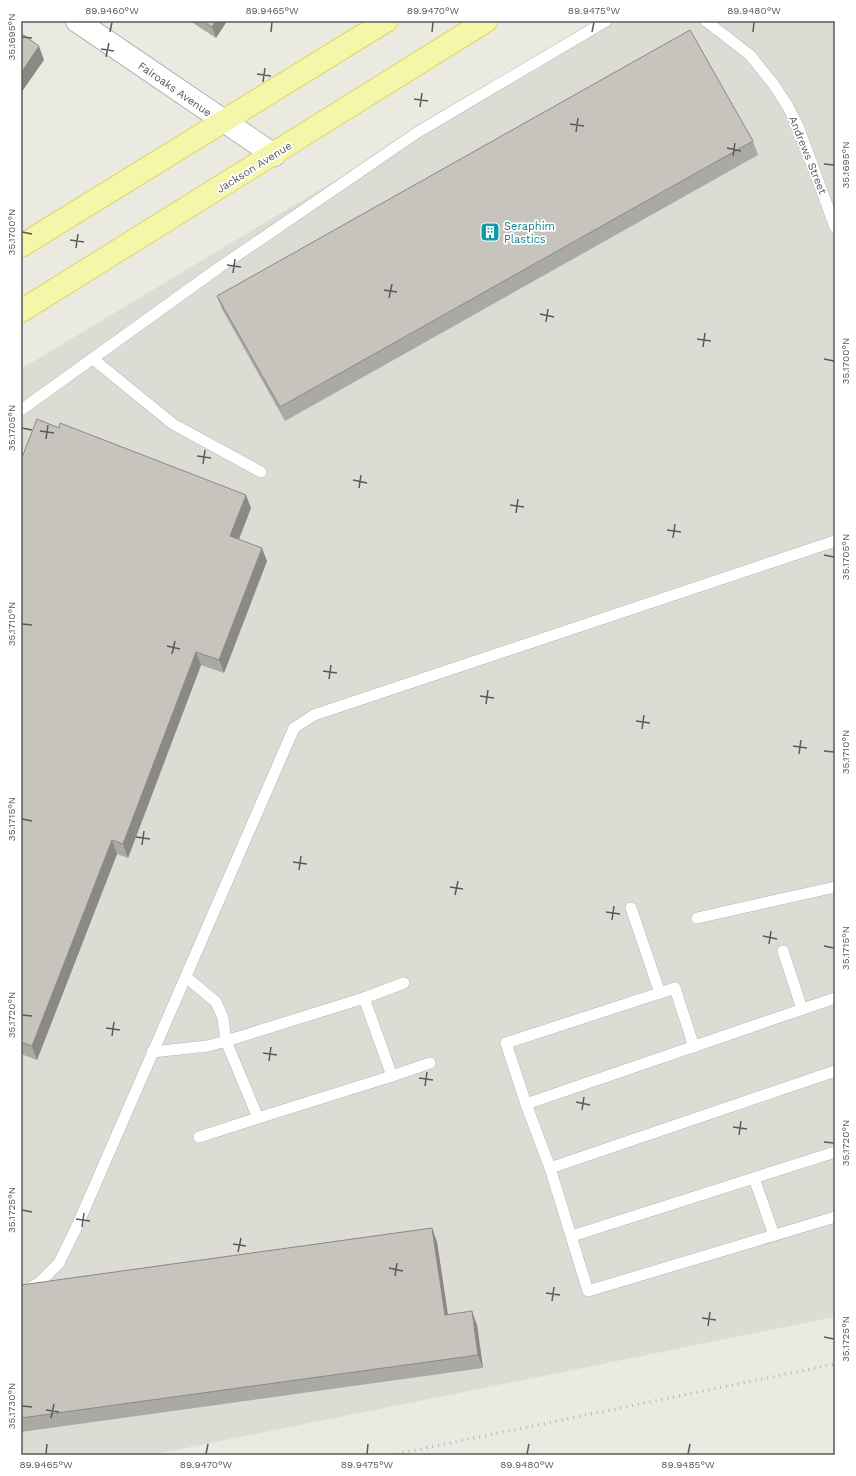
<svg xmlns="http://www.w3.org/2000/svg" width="856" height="1476" font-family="'Work Sans',sans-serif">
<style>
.industrial{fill:#dcdbd4}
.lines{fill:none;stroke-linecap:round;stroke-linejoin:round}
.service-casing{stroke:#b6b6bb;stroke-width:12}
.minor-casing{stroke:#b6b6bb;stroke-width:24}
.primary-casing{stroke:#e1d562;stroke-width:24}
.service{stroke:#fff;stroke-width:11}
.minor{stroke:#fff;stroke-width:22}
.primary{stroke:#f4f6a9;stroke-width:22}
.rail{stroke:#b3b3b4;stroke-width:3;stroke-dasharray:1 5;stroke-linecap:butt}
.wall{fill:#aaa9a3}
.shaded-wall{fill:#8b8984}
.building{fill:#c6c4bd;stroke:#8b8984}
.ticks{fill:none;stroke:#595a5f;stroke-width:1.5}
.labels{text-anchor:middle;stroke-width:3.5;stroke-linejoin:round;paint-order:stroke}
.street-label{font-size:11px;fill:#595a5f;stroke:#fff}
.culture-label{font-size:11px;fill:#0d838f;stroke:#fff;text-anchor:start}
.neatline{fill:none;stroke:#595a5f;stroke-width:1.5}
.ticks-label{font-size:10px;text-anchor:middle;fill:#595a5f}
</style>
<rect width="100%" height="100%" fill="#eaeae0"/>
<polygon class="industrial" points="601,21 835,21 835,1317 151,1455 21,1455 21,369"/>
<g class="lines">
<g class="service-casing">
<g id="service">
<polyline points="706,21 750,55 774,85 787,105 798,126 835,227"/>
<polyline points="93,359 173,424 261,472"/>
<polyline points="21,410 217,269 418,132 606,21"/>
<polyline points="631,908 660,993"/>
<polyline points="697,918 835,887"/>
<polyline points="783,951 802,1009"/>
<polyline points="364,998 404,983"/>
<polyline points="694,1047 675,988 506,1043 526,1104 835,998"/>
<polyline points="152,1052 208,1046 226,1041 364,998 392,1076 258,1118 226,1041 223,1018 216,1002 186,977"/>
<polyline points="835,1071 550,1168 588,1291 835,1217"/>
<polyline points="392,1076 430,1063"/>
<polyline points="526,1104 550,1168"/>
<polyline points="199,1137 258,1118"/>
<polyline points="754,1178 774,1235"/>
<polyline points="572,1236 835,1152"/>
<polyline points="21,1293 40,1282 59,1263 78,1224 294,728 314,715 835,541"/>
</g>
</g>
<g class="minor-casing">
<polyline id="minor" points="77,21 274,155"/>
</g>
<g class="primary-casing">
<g id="primary">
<polyline points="21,246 386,21"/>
<polyline points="21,311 486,21"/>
</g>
</g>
<use href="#service" class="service"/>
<use href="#minor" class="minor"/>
<use href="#primary" class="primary"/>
<polyline class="rail" points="391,1455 835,1364"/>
</g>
<g class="wall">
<polygon points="190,21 227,21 216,38"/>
<polygon points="753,141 758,155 285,421 222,309 217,296"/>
<polygon points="21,460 251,508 239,539 267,561 224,673 201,665 128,858 117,854 37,1060 21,1054"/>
<polygon points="432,1228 437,1242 448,1315 477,1325 483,1368 21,1432 21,1285"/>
</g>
<g class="shaded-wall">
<polygon points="216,21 227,21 216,38 212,27"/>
<polygon points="39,46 44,60 21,93 21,73"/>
<polygon points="246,495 251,508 235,549 230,536"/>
<polygon points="262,548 267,561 224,673 219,660"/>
<polygon points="196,652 201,665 128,858 123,844"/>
<polygon points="112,840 117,854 37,1060 32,1046"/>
<polygon points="432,1228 437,1242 450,1329 445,1315"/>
<polygon points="472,1311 477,1325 483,1368 478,1355"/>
</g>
<g class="building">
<polygon points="202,21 216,21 212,27"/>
<polygon points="690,30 753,141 280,407 217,296"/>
<polygon points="21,33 39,46 21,73"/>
<polygon points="37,419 59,428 60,423 246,495 230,536 262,548 219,660 196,652 123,844 112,840 32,1046 21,1042 21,460"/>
<polygon points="432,1228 445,1315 472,1311 478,1355 21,1418 21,1285"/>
</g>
<path class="ticks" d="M110 32 112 22M271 32 272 22M432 32 433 22M592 32 594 22M753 32 754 22M22 37 32 38M101 49 114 51M106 57 109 43M257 74 271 76M263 82 265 68M414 99 428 101M420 107 422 93M570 124 584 126M576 132 578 118M727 148 741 151M733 156 735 143M824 164 834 165M22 232 32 234M70 240 84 242M76 248 78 234M227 265 241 267M233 273 235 259M384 290 397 292M389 298 392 284M540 314 554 317M546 322 548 309M697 339 711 341M703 347 705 333M824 359 834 361M22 428 32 430M40 431 54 433M46 439 48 425M197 456 211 458M203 464 205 450M353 480 367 483M359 488 361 475M510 505 524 507M516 513 518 499M667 530 681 532M673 538 675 524M824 555 834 557M22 624 32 625M167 646 180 649M172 654 175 641M323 671 337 673M329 679 331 665M480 696 494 698M486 704 488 690M636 721 650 723M642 729 644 715M793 746 807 748M824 751 834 752M799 754 801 740M22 819 32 821M136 837 150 839M142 845 144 831M293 862 307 864M299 870 301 856M450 887 463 889M455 895 458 881M606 912 620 914M612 920 614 906M763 936 777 939M769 944 771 931M824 946 834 948M22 1015 32 1016M106 1028 120 1030M112 1036 114 1022M263 1053 277 1055M269 1061 271 1047M419 1078 433 1080M425 1086 427 1072M576 1102 590 1105M582 1110 584 1097M733 1127 747 1129M739 1135 741 1121M824 1142 834 1143M22 1210 32 1212M76 1219 90 1221M82 1227 84 1213M233 1244 246 1246M238 1252 241 1238M389 1268 403 1271M395 1276 397 1263M546 1293 560 1295M552 1301 554 1287M702 1318 716 1320M708 1326 710 1312M824 1337 834 1339M22 1406 32 1407M46 1410 59 1412M51 1418 54 1404M46 1454 47 1444M206 1454 208 1444M367 1454 368 1444M527 1454 529 1444M688 1454 690 1444"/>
<defs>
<g id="building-square" transform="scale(1)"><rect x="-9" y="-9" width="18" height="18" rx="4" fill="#0f9aa8" stroke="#fff"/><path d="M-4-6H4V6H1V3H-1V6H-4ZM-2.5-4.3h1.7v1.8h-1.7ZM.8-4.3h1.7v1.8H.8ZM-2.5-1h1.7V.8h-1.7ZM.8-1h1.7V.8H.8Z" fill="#fff"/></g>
</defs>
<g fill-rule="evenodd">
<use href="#building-square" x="490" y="232"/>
</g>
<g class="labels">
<g class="street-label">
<text transform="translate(175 89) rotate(35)" y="4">Fairoaks Avenue</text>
<text transform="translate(808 155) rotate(68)" y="4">Andrews Street</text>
<text transform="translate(254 167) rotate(-32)" y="4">Jackson Avenue</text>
</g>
<g class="culture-label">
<text x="504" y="230">Seraphim<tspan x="504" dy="13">Plastics</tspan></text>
</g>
</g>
<rect width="856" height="1476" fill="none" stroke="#ffffff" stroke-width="44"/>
<rect x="22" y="22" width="812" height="1432" class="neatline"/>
<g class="ticks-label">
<text x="112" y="14">89.9460°W</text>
<text x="272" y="14">89.9465°W</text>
<text x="433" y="14">89.9470°W</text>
<text x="594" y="14">89.9475°W</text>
<text x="754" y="14">89.9480°W</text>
<text transform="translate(11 37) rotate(-90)" y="4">35.1695°N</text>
<text transform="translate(845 165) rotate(-90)" y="4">35.1695°N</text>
<text transform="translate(11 232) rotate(-90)" y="4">35.1700°N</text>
<text transform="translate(845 361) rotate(-90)" y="4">35.1700°N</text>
<text transform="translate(11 428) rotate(-90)" y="4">35.1705°N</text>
<text transform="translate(845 557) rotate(-90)" y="4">35.1705°N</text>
<text transform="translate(11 624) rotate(-90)" y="4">35.1710°N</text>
<text transform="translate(845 752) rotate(-90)" y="4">35.1710°N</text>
<text transform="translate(11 819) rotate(-90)" y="4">35.1715°N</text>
<text transform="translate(845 948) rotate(-90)" y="4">35.1715°N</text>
<text transform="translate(11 1015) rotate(-90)" y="4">35.1720°N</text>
<text transform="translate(845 1143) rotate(-90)" y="4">35.1720°N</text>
<text transform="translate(11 1210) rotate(-90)" y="4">35.1725°N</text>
<text transform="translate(845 1339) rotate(-90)" y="4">35.1725°N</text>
<text transform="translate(11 1406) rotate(-90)" y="4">35.1730°N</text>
<text x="46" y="1468">89.9465°W</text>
<text x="206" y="1468">89.9470°W</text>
<text x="367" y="1468">89.9475°W</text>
<text x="527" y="1468">89.9480°W</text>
<text x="688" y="1468">89.9485°W</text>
</g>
</svg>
